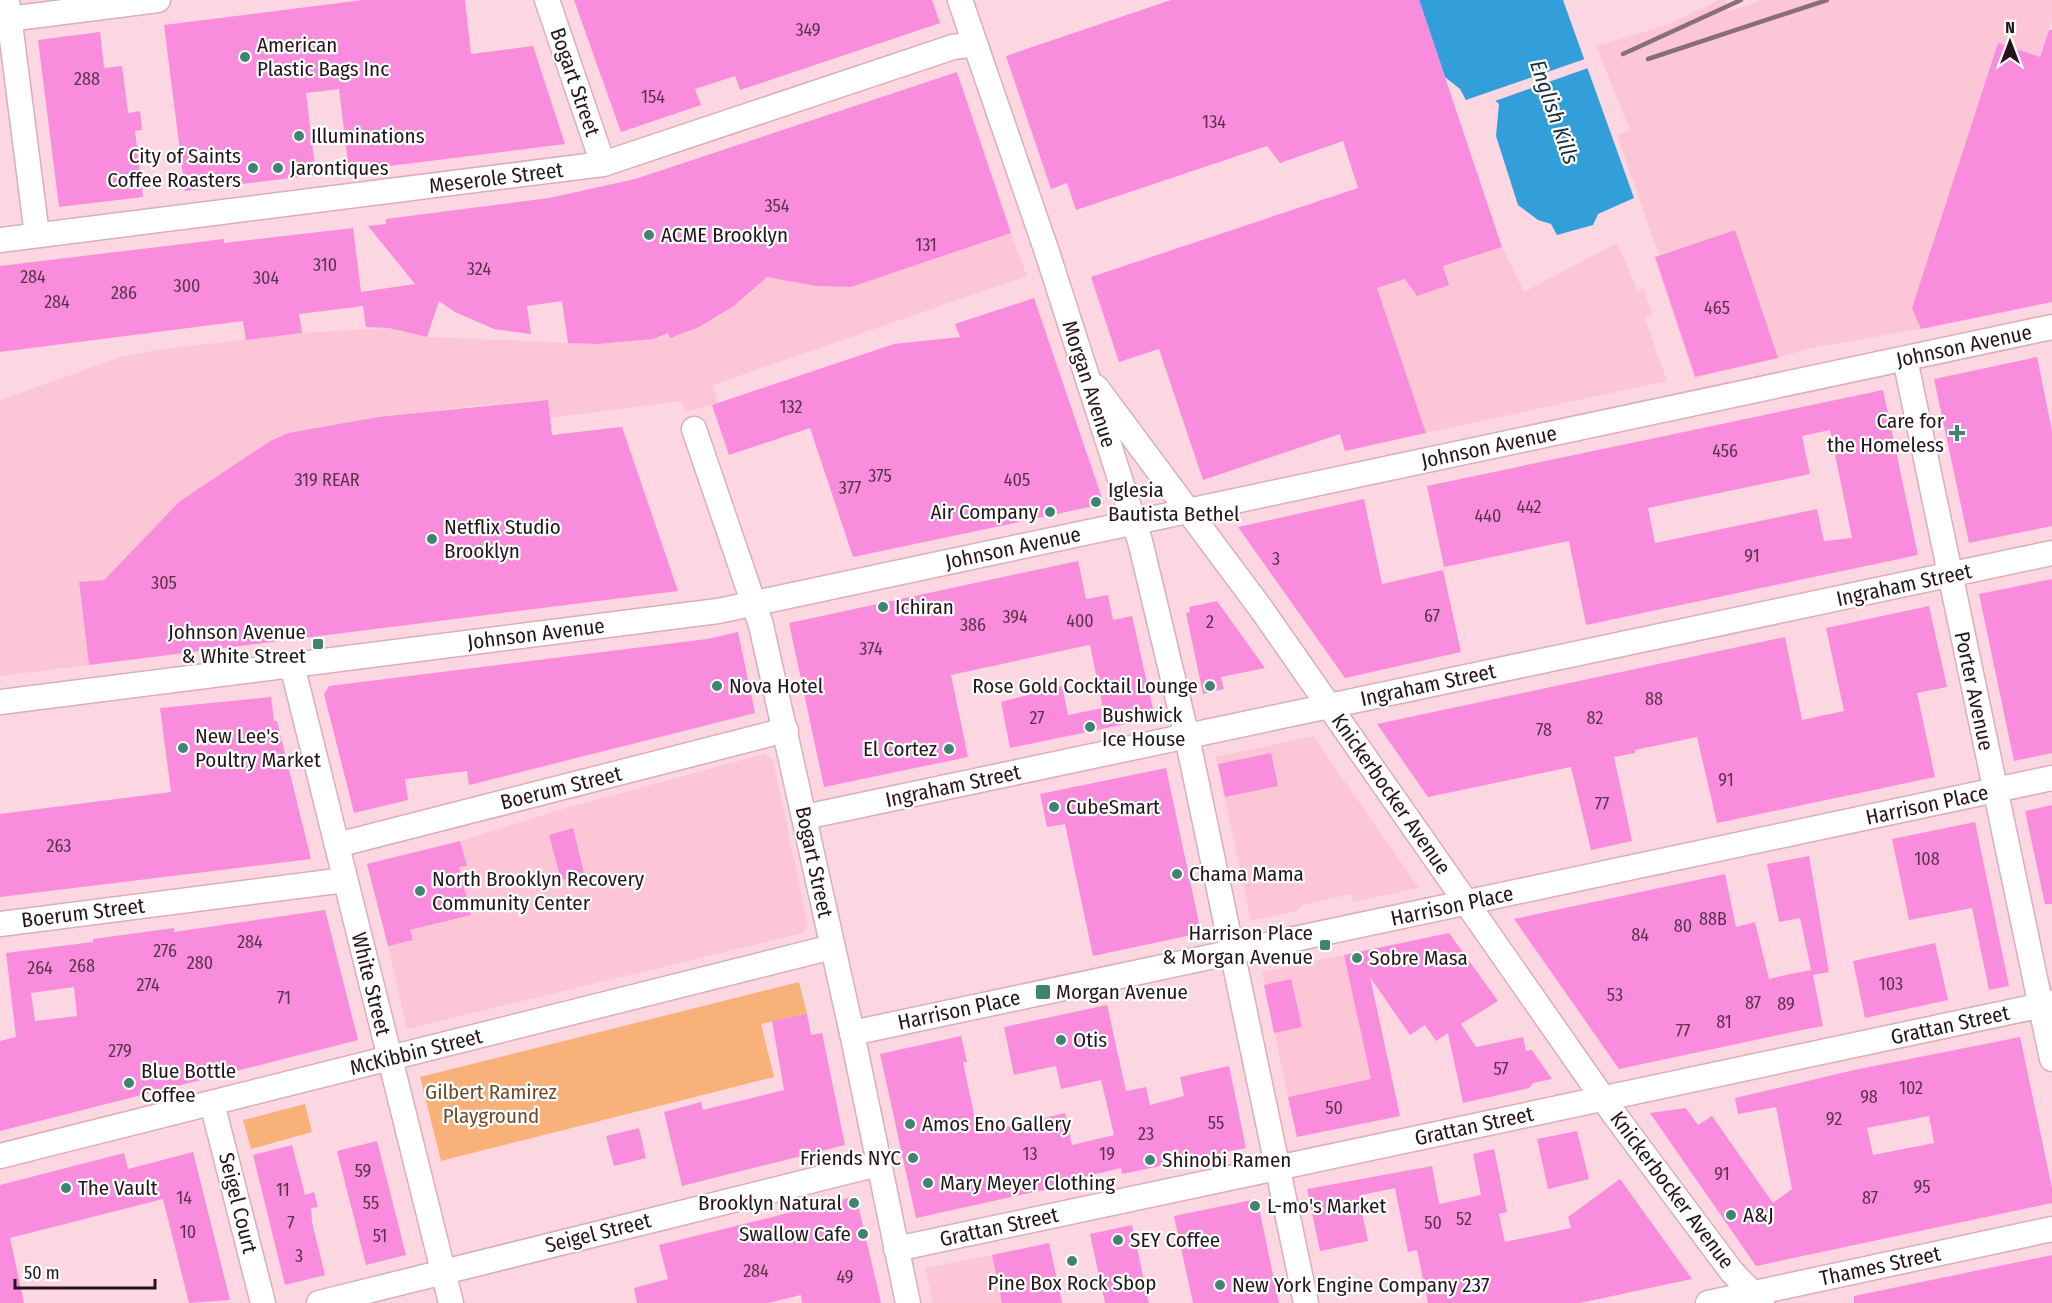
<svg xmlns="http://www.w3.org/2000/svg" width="2052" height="1303" font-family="'Fira Sans Condensed',sans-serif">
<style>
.built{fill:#fcc6d7;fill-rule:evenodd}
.green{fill:#f9b17a}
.water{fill:#329fdb}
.pier{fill:#fcd7e2}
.building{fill:#f98cdc;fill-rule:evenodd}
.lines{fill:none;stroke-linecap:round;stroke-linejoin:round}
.minor-casing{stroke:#daaebb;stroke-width:27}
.minor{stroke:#fff;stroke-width:24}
.rail{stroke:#886f77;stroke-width:4.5}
.poi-dot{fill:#408274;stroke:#fff;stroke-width:2}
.labels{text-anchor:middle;stroke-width:4.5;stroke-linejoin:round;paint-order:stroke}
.number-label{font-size:18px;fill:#5a334b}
.poi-label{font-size:21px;fill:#25151b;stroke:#fff;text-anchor:start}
.street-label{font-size:21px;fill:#25151b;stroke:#fff}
.park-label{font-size:21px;fill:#754926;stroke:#fff}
.water-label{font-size:22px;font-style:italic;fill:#162c3a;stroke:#fff}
</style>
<rect width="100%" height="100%" fill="#fcd7e2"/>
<g class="built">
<polygon points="1719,0 1725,0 1728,12 1762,0 2052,0 2052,20 2040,57 1998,44 1913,308 1921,329 1810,348 1778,358 1735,230 1659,255 1617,135 1630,130 1596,46 1667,25"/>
<polygon points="1011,233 1027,276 713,385 718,403 712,405 685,412 682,401 550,418 547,400 472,406 329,425 288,433 270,441 180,501 104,580 79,583 89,665 0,676 0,400 121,357 156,350 302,333 389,328 427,337 598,344 653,339 668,333 670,338 718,317 746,297 768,276 816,286 851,287"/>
<polygon points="1617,243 1638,291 1643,288 1653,315 1645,318 1667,381 1426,433 1377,288 1502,247 1524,292"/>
<polygon points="1313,736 1419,888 1353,902 1351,894 1302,905 1297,911 1251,921 1216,757"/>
<path d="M764 754 773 760 808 925 803 933 407 1029 388 946 412 940 410 930 471 915 459 867 466 865 460 841 569 807ZM573 828 586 881 569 886 567 879 561 880Z"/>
<polygon points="1344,955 1371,1079 1288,1097 1262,972"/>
<polygon points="992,1255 1002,1303 933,1303 925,1268"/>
</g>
<g class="green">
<polygon points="799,982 807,1014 761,1024 774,1077 441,1161 420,1077"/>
<polygon points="305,1104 312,1132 251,1149 243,1120"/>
</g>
<polygon class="water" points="1419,0 1563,0 1634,198 1598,214 1593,225 1557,235 1551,224 1538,220 1518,205 1496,136 1499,104 1488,94 1467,102 1460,89 1445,77"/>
<polygon class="pier" points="1585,59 1588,68 1492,102 1488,98 1467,105 1463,101"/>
<g class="building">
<polygon points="363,0 465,0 471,54 533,46 565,144 349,171 339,89 306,93 316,175 185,191 164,25"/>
<polygon points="574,0 932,0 940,23 740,90 735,76 695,89 701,105 621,132"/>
<polygon points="1171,0 1419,0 1502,247 1443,266 1449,285 1417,296 1405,279 1377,288 1426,433 1345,451 1340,434 1203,480 1159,349 1119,362 1091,277 1358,188 1343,141 1280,163 1267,146 1076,210 1067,183 1051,189 1006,56"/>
<polygon points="2049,30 2052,30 2052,302 1921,329 1912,308 1998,43 2040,57"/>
<polygon points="100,32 104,68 122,66 128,113 140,111 142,130 135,131 143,197 59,207 38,40"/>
<polygon points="957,72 1011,233 851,287 816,286 767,277 734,306 699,327 670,338 668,333 653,339 598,344 568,343 562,301 527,306 531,334 494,329 455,312 439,301 427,337 389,328 366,327 363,306 299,314 302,333 246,340 243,321 0,352 0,266 224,239 224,243 353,228 361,292 415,284 368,226 386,224 386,219 549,198 635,179"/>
<polygon points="1735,230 1778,358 1695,377 1655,257"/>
<polygon points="1034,298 1104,504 853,557 810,428 729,455 712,405 894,344 960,337 955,324"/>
<polygon points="2037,357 2052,431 2052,526 1969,543 1934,379"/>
<path d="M1883 390 1918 555 1586 625 1569 541 1444 567 1427 486ZM1830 430 1852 538 1824 541 1817 509 1655 543 1648 508 1810 474 1802 436Z"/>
<polygon points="548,400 552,435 622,427 678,591 89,665 79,582 104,580 180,501 270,441 288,433 378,417"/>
<polygon points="1364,499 1382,584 1443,570 1461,652 1345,678 1238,527"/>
<polygon points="1078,561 1086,599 1108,595 1113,620 1132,616 1155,718 1010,748 1001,702 1062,686 1068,715 1103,708 1090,645 1075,648 951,675 968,757 824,787 789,623"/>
<polygon points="2052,579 2052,753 2014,761 1979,594"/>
<polygon points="1217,601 1265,668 1221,677 1224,689 1203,694 1186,613 1190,612 1189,607"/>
<polygon points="1929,606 1947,687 1917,693 1935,777 1717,823 1697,737 1635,750 1635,753 1614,757 1632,841 1591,850 1571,767 1428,797 1377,724 1785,637 1802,720 1844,711 1826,628"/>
<polygon points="738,632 755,713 469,785 467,771 405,779 408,800 354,813 324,694 329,686 707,639"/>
<polygon points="271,697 274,721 277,721 311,859 0,897 0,814 171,792 160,708"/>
<polygon points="1271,753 1278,786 1225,797 1218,764"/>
<polygon points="1166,768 1201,933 1093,956 1065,824 1047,827 1040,794"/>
<polygon points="2052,805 2052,904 2045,904 2025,811"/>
<polygon points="1975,822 2009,986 1989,990 1972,908 1909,920 1892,839"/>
<polygon points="573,828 586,881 569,886 567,879 561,880 549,835"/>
<polygon points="460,841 467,866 459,867 471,915 410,930 413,940 388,946 367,864"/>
<polygon points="1809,856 1829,972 1813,975 1823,1026 1802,1030 1619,1069 1514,919 1725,874 1736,927 1755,922 1769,979 1790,974 1811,970 1800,918 1779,922 1767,864"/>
<path d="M325 910 358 1040 0 1131V1041L16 1037 6 953 93 942V939L174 928V932ZM74 987 77 1016 35 1021 31 993Z"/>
<polygon points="1449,933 1498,1001 1461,1024 1476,1047 1523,1037 1526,1051 1532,1050 1552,1079 1533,1083 1529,1088 1463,1103 1448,1033 1436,1041 1425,1025 1410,1035 1370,977 1400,1116 1297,1137 1288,1097 1371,1079 1344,955"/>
<polygon points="1935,943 1948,1000 1865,1018 1853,961"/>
<polygon points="1291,979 1302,1027 1274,1033 1264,985"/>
<polygon points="1107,1005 1126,1091 1146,1087 1150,1105 1184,1096 1180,1077 1229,1066 1246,1148 1122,1174 1121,1168 1079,1178 1080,1182 916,1218 880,1054 961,1036 967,1062 963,1062 978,1134 1065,1113 1072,1145 1114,1135 1101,1080 1061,1089 1056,1066 1014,1075 1004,1027"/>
<polygon points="807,1014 811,1035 822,1033 845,1145 682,1186 664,1112 701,1102 703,1110 784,1090 772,1021"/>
<path d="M2020 1037 2052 1188V1203L1756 1266 1650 1113 1686 1108 1698 1125 1712 1116 1773 1203 1792 1189 1776 1107 1738 1114 1735 1098 1854 1070ZM1929 1116 1934 1143 1873 1155 1867 1128Z"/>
<polygon points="639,1128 646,1158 614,1166 606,1136"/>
<polygon points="1577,1131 1589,1179 1548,1189 1537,1139"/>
<polygon points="377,1141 406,1255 366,1265 337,1151"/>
<polygon points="292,1145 305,1195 314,1192 318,1207 311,1208 312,1222 325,1275 285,1285 253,1155"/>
<polygon points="1494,1149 1507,1212 1499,1214 1505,1242 1571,1228 1568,1217 1620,1179 1692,1279 1580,1303 1428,1303 1417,1250 1408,1252 1395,1188 1361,1195 1359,1198 1368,1241 1320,1251 1307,1189 1432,1166 1439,1204 1481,1195 1473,1154"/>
<polygon points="193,1152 230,1300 189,1303 163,1199 10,1238 24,1303 0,1303 0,1185 124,1153 128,1169"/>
<polygon points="856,1196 881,1303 802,1303 801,1295 768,1303 637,1303 634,1288 668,1279 659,1245"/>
<polygon points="1257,1199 1279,1303 1193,1303 1174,1216"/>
<polygon points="1132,1225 1149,1303 1105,1303 1090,1234"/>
<polygon points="1049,1243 1062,1303 1002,1303 992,1255"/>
<polygon points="2052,1255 2052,1303 1854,1303 1854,1296"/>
</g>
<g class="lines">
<g class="minor-casing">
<g id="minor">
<polyline points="7,0 37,235"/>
<polyline points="547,0 603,164"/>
<polyline points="960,0 1047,252 1140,541 1187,737 1306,1303"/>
<polyline points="0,20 158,0"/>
<polyline points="0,240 603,164 953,47 975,44"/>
<polyline points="1905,359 2052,1059"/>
<polyline points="1096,387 1262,610 1614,1114 1732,1272 1762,1303"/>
<polyline points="694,429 761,625 852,1033 908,1303"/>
<polyline points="292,665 451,1303"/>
<polyline points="0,702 718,611 2052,327"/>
<polyline points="805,817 2052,553"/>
<polyline points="337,845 786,730"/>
<polyline points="0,924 345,880"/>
<polyline points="852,1033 2052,778"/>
<polyline points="212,1103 263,1303"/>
<polyline points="0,1156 832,947"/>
<polyline points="896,1249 2052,1003"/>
<polyline points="319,1303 878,1164"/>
<polyline points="1708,1303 2052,1229"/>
</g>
</g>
<use href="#minor" class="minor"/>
<g class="rail">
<polyline points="1623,54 1741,0"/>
<polyline points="1648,59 1827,0"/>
</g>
</g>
<g class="poi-dot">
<circle cx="245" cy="57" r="6"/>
<circle cx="299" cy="136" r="6"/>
<circle cx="253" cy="168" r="6"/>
<circle cx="278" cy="168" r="6"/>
<circle cx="649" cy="235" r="6"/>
<path d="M1954 424h6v6h6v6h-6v6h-6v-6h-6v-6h6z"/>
<circle cx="1096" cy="502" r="6"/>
<circle cx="1050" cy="512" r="6"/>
<circle cx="432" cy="539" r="6"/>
<circle cx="883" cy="607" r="6"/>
<rect x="312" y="638" width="12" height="12" rx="3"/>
<circle cx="717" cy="686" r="6"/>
<circle cx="1210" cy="686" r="6"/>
<circle cx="1090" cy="727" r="6"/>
<circle cx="183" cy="748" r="6"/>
<circle cx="949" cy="749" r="6"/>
<circle cx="1054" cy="807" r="6"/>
<circle cx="1177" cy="874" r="6"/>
<circle cx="420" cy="891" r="6"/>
<rect x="1319" y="939" width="12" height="12" rx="3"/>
<circle cx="1357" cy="958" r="6"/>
<rect x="1035" y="984" width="16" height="16" rx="3"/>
<circle cx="1061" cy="1040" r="6"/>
<circle cx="129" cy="1083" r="6"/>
<circle cx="910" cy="1124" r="6"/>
<circle cx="913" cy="1158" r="6"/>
<circle cx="1150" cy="1160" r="6"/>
<circle cx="928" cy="1183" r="6"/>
<circle cx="66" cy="1188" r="6"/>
<circle cx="854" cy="1203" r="6"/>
<circle cx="1255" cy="1206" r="6"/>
<circle cx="1731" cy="1215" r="6"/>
<circle cx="863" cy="1234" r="6"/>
<circle cx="1118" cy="1240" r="6"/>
<circle cx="1072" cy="1261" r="6"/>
<circle cx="1220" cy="1285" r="6"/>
</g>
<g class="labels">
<g class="number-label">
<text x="808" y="36">349</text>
<text x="87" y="85">288</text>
<text x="653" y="103">154</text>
<text x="1214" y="128">134</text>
<text x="777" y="212">354</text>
<text x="926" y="251">131</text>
<text x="325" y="271">310</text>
<text x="479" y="275">324</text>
<text x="33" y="283">284</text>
<text x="266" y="284">304</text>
<text x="187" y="292">300</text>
<text x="124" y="299">286</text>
<text x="57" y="308">284</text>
<text x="1717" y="314">465</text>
<text x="791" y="413">132</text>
<text x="1725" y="457">456</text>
<text x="880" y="482">375</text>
<text x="327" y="486">319 REAR</text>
<text x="1017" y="486">405</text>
<text x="850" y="494">377</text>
<text x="1529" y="513">442</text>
<text x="1488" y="522">440</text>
<text x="1752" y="562">91</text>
<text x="1276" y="565">3</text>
<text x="164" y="589">305</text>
<text x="1432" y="622">67</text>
<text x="1015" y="623">394</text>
<text x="1080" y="627">400</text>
<text x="1210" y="628">2</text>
<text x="973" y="631">386</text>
<text x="871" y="655">374</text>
<text x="1654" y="705">88</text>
<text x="1037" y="724">27</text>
<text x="1595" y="724">82</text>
<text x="1544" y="736">78</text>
<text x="1726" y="786">91</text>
<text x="1602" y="810">77</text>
<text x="59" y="852">263</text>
<text x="1927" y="865">108</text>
<text x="1713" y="925">88B</text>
<text x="1683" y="932">80</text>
<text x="1640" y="941">84</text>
<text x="250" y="948">284</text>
<text x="165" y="957">276</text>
<text x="200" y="969">280</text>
<text x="82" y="972">268</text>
<text x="40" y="974">264</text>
<text x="1891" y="990">103</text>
<text x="148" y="991">274</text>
<text x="1615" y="1001">53</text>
<text x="284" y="1004">71</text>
<text x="1753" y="1009">87</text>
<text x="1786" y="1010">89</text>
<text x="1724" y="1028">81</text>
<text x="1683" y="1037">77</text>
<text x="120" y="1057">279</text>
<text x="1501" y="1075">57</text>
<text x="1911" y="1094">102</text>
<text x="1869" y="1103">98</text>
<text x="1334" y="1114">50</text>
<text x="1834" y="1125">92</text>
<text x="1216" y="1129">55</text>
<text x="1146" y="1140">23</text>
<text x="1030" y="1160">13</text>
<text x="1107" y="1160">19</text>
<text x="363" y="1177">59</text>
<text x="1722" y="1180">91</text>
<text x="1922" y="1193">95</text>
<text x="283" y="1196">11</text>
<text x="184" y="1204">14</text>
<text x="1870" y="1204">87</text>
<text x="371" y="1209">55</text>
<text x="1464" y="1225">52</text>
<text x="291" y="1229">7</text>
<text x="1433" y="1229">50</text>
<text x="188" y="1238">10</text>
<text x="380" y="1242">51</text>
<text x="299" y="1262">3</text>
<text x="756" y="1277">284</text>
<text x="845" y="1283">49</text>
</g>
<g class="poi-label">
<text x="257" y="52">American<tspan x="257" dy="24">Plastic Bags Inc</tspan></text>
<text x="311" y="143">Illuminations</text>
<text x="241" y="163" text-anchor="end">City of Saints<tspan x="241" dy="24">Coffee Roasters</tspan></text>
<text x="290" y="175">Jarontiques</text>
<text x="661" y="242">ACME Brooklyn</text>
<text x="1944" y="428" text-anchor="end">Care for<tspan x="1944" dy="24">the Homeless</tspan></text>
<text x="1108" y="497">Iglesia<tspan x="1108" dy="24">Bautista Bethel</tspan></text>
<text x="1038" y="519" text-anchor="end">Air Company</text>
<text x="444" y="534">Netflix Studio<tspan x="444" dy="24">Brooklyn</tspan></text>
<text x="895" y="614">Ichiran</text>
<text x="306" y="639" text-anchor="end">Johnson Avenue<tspan x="306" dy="24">&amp; White Street</tspan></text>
<text x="729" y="693">Nova Hotel</text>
<text x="1198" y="693" text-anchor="end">Rose Gold Cocktail Lounge</text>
<text x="1102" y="722">Bushwick<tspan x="1102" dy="24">Ice House</tspan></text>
<text x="195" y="743">New Lee's<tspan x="195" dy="24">Poultry Market</tspan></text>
<text x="937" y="756" text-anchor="end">El Cortez</text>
<text x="1066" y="814">CubeSmart</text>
<text x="1189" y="881">Chama Mama</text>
<text x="432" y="886">North Brooklyn Recovery<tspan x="432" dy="24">Community Center</tspan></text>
<text x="1313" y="940" text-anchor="end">Harrison Place<tspan x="1313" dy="24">&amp; Morgan Avenue</tspan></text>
<text x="1369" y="965">Sobre Masa</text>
<text x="1056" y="999">Morgan Avenue</text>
<text x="1073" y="1047">Otis</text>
<text x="141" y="1078">Blue Bottle<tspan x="141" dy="24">Coffee</tspan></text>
<text x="922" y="1131">Amos Eno Gallery</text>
<text x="901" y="1165" text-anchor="end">Friends NYC</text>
<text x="1162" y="1167">Shinobi Ramen</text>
<text x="940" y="1190">Mary Meyer Clothing</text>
<text x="78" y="1195">The Vault</text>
<text x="842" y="1210" text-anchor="end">Brooklyn Natural</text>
<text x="1267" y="1213">L-mo's Market</text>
<text x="1743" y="1222">A&amp;J</text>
<text x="851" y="1241" text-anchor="end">Swallow Cafe</text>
<text x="1130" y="1247">SEY Coffee</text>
<text x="1072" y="1290" text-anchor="middle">Pine Box Rock Sbop</text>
<text x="1232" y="1292">New York Engine Company 237</text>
</g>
<g class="street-label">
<text transform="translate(575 82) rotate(71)" y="7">Bogart Street</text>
<text transform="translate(496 178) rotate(-7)" y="7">Meserole Street</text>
<text transform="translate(1964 346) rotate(-12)" y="7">Johnson Avenue</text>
<text transform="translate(1089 384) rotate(72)" y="7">Morgan Avenue</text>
<text transform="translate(1489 447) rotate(-12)" y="7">Johnson Avenue</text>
<text transform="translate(1013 548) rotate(-12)" y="7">Johnson Avenue</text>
<text transform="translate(1904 585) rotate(-12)" y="7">Ingraham Street</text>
<text transform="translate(536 634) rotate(-7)" y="7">Johnson Avenue</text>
<text transform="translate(1428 685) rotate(-12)" y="7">Ingraham Street</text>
<text transform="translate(1974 691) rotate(78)" y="7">Porter Avenue</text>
<text transform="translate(953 786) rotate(-12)" y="7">Ingraham Street</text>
<text transform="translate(561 788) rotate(-14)" y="7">Boerum Street</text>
<text transform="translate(1391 794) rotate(55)" y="7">Knickerbocker Avenue</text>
<text transform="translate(1927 805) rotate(-12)" y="7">Harrison Place</text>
<text transform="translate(814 862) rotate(78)" y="7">Bogart Street</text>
<text transform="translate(1452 906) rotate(-12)" y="7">Harrison Place</text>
<text transform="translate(83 913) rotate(-7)" y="7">Boerum Street</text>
<text transform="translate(371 984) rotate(76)" y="7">White Street</text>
<text transform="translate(959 1010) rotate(-12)" y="7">Harrison Place</text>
<text transform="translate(1950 1025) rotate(-12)" y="7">Grattan Street</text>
<text transform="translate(416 1052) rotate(-14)" y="7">McKibbin Street</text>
<text transform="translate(1474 1126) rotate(-12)" y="7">Grattan Street</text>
<text transform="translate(1672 1190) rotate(53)" y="7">Knickerbocker Avenue</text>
<text transform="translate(238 1203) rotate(76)" y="7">Seigel Court</text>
<text transform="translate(999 1227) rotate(-12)" y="7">Grattan Street</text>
<text transform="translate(598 1233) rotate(-14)" y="7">Seigel Street</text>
<text transform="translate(1880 1266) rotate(-12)" y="7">Thames Street</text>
</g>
<g class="park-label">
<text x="491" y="1099">Gilbert Ramirez<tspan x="491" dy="24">Playground</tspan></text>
</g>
<g class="water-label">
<text transform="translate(1555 112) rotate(71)" y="8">English Kills</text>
</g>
</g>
<g transform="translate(2010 42)" stroke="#ffffff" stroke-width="4.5" paint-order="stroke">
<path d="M0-4.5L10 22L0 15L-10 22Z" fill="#25151b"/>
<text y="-9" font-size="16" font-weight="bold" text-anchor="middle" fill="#25151b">N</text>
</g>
<path d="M15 1279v9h140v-9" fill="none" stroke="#25151b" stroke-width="3"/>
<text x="24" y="1279" font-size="18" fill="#25151b" stroke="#ffffff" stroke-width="4.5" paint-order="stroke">50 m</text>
</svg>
